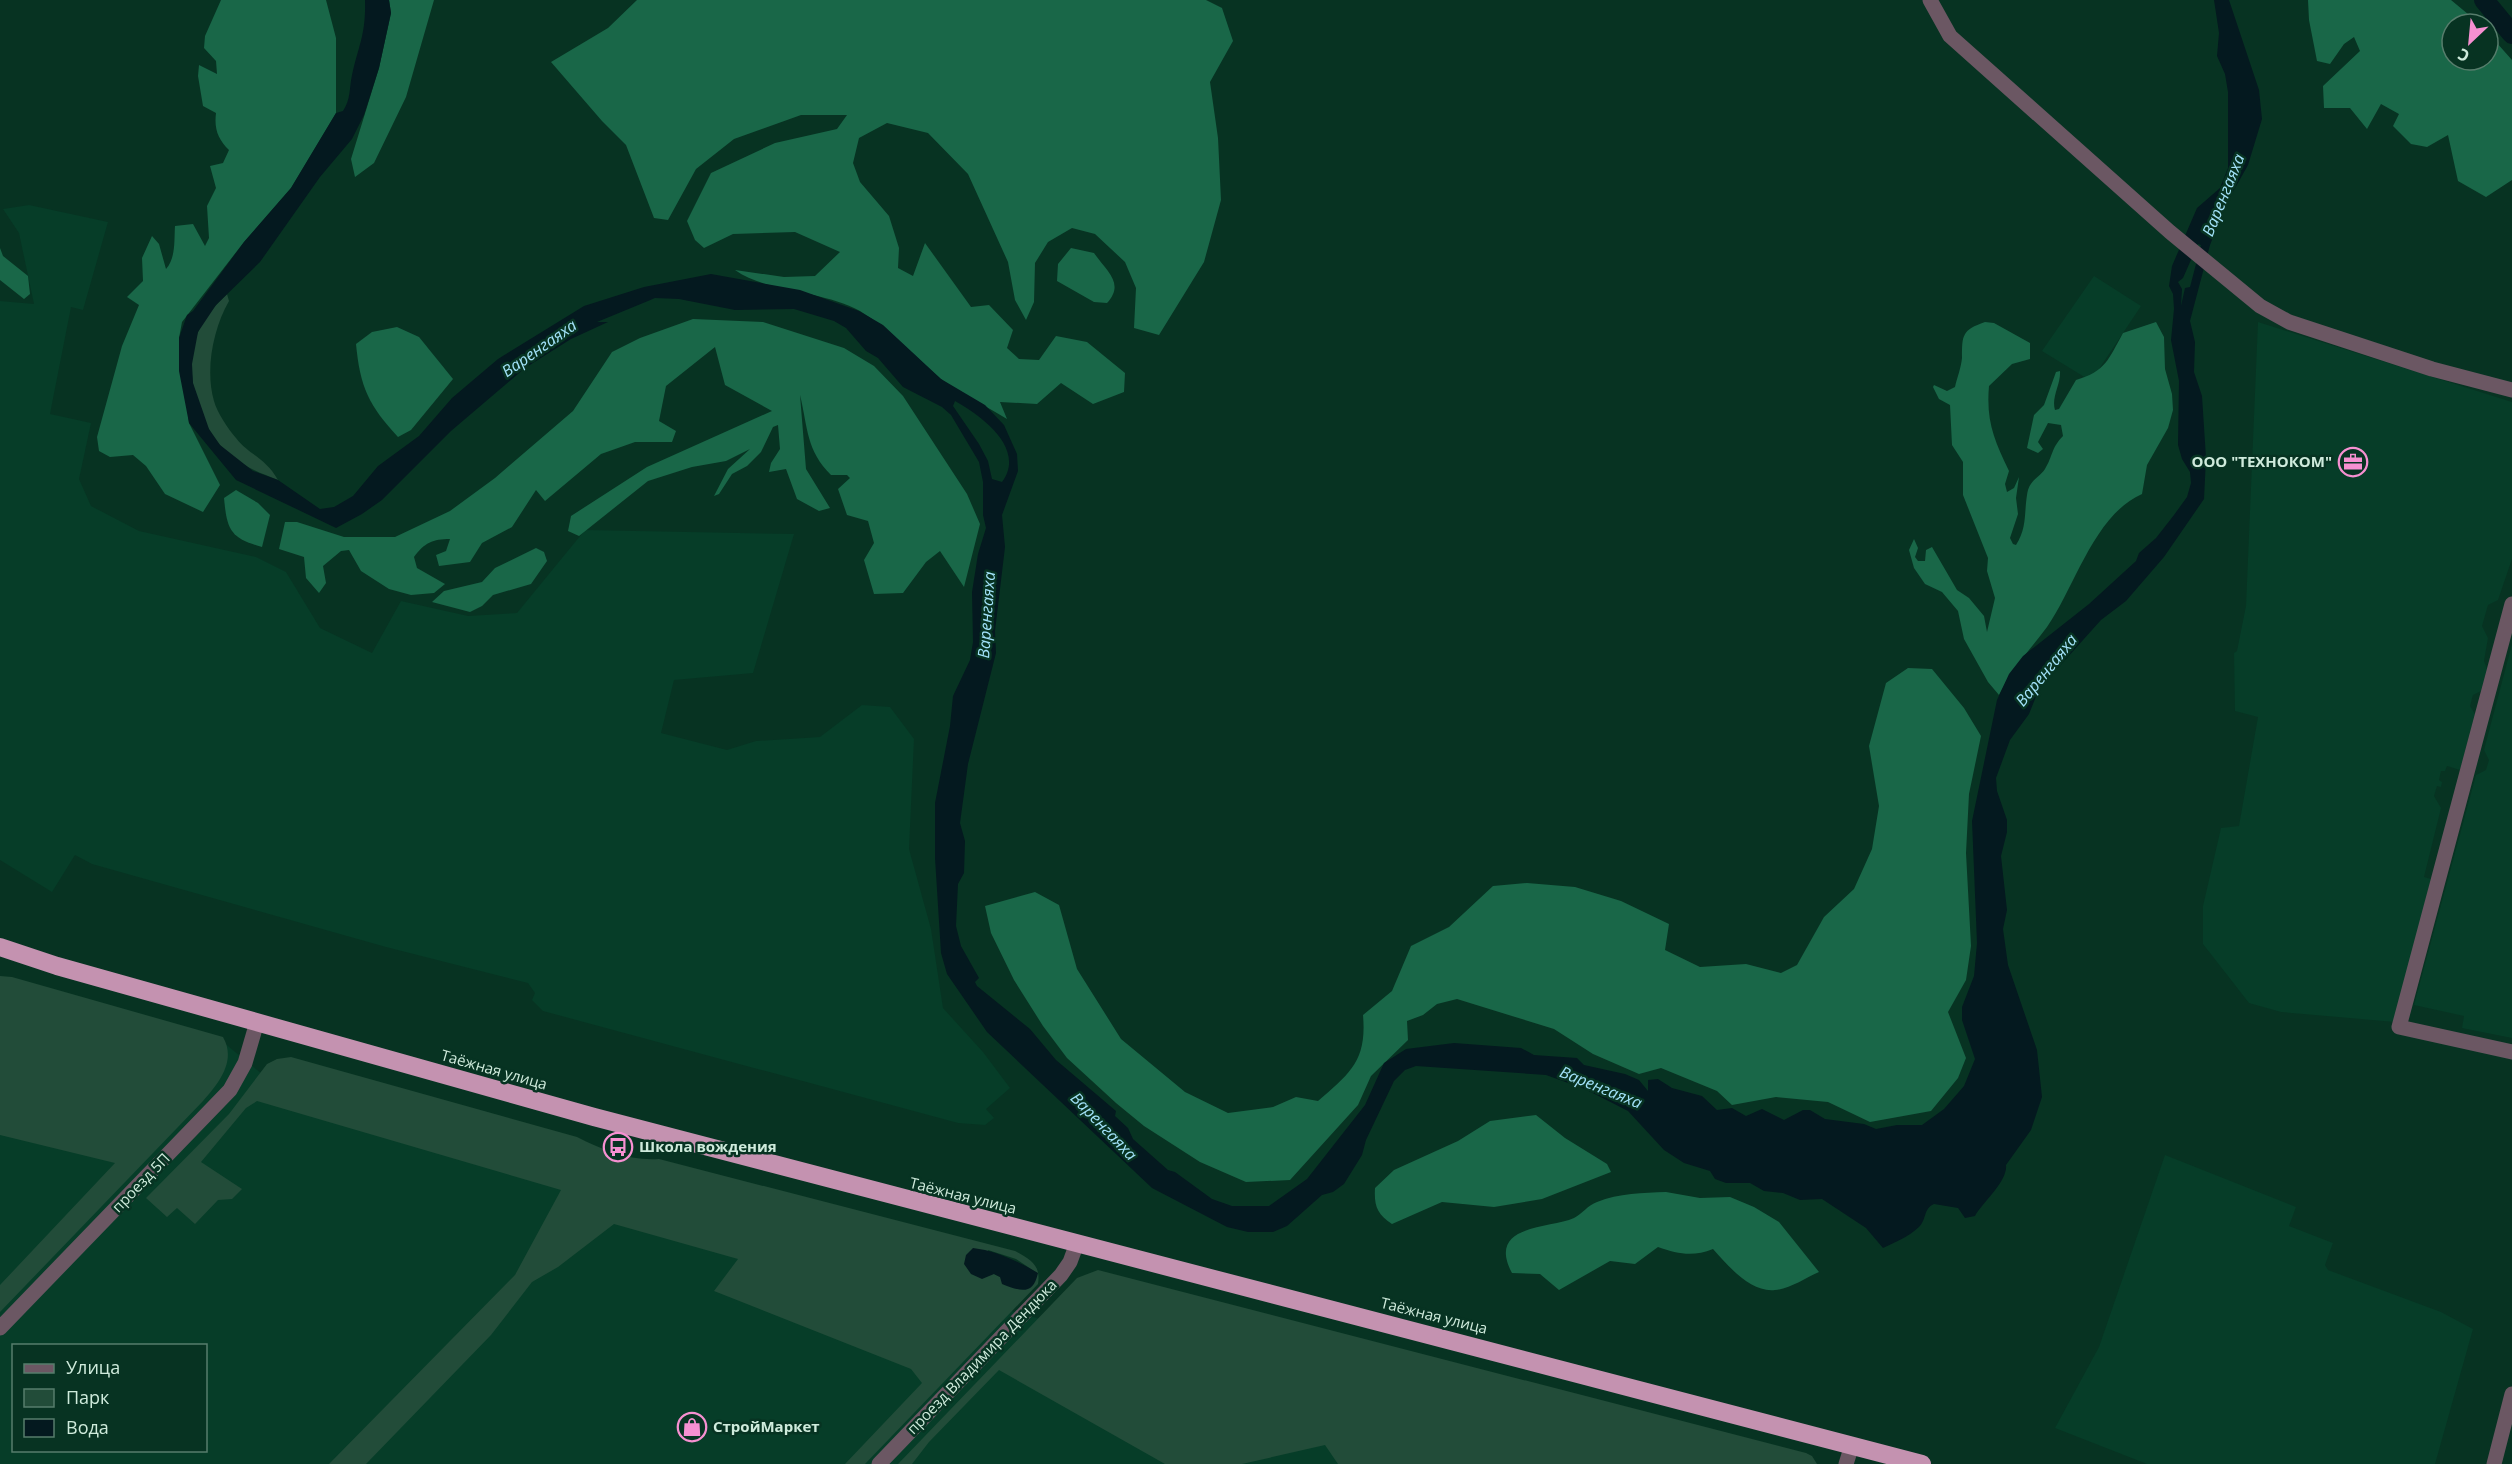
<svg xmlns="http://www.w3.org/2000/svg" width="2512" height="1464" font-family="'Open Sans',sans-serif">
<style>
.built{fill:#063d28;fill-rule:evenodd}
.green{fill:#224c39;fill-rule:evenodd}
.forest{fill:#196748}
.water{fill:#04191f;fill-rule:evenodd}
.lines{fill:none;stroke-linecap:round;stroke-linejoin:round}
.river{stroke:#04191f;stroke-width:20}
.minor{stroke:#6b5763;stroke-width:15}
.highway{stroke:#c492b0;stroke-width:18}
.labels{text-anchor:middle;stroke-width:5;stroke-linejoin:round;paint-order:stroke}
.poi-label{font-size:15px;font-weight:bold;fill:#cfebdc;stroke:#073322;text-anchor:start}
.street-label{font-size:15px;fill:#cfebdc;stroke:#073322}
.water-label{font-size:16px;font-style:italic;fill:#a3e3fa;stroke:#073322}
</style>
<rect width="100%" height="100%" fill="#073322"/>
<g class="built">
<polygon points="29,205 108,222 83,310 71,307 50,414 91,423 79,479 91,506 139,531 256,557 286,572 320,628 372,653 401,601 468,616 517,613 585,530 794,534 753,673 674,680 661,733 727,750 756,741 820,737 862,705 890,707 914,739 909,849 931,929 943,1008 983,1052 1010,1088 986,1109 994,1118 985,1125 958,1123 543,1011 532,1000 535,993 528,983 386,947 92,864 75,855 52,892 0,860 0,301 34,304 19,233 3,209"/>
<polygon points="2094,276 2141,306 2091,381 2042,351"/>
<polygon points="2258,322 2512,402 2512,559 2498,600 2488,605 2482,626 2488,638 2484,661 2487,669 2481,691 2473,695 2470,706 2475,714 2460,770 2447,766 2445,771 2441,771 2439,780 2442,782 2441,787 2437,786 2434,796 2441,808 2424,877 2431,879 2395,1022 2281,1012 2249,1003 2203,944 2203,906 2221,828 2239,826 2258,717 2235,711 2234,653 2237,651 2246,606"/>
<polygon points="2512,644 2512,1038 2462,1028 2464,1016 2414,1005 2476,775 2486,770 2489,760 2484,750"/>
<path d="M0 978 223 1042 273 1083 774 1245 1044 1320 1801 1464H0ZM14 1346H206V1450H14Z"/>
<polygon points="2165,1155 2296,1207 2289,1226 2333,1243 2325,1265 2328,1270 2441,1312 2473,1329 2435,1464 2147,1464 2055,1428 2099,1347"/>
</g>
<g class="green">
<path d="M227 294 229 301C213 329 205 370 214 401 217 412 228 429 236 438 249 455 265 457 278 480 260 473 244 467 229 454 198 427 181 369 199 330 205 316 216 305 227 294Z"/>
<path d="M0 976 12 977 223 1037C237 1061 218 1084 203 1101L0 1312V1285L115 1163 0 1135Z"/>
<path d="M291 1057 577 1137C603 1150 629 1161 659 1159L1015 1251C1031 1260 1041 1265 1038 1284L865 1464H845L922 1383 911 1369 714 1291 738 1259 614 1224 558 1267 532 1282 491 1335 366 1464H329L515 1275 561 1190 257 1101 246 1108 201 1162 242 1189 232 1199 218 1200 195 1224 177 1208 167 1217 146 1198 229 1114 267 1064 277 1059ZM988 1250 1016 1259 1037 1273 1000 1277 994 1274Z"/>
<polygon points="1098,1270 1806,1453 1812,1456 1817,1464 1338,1464 1325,1445 1242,1464 1165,1464 999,1370 929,1442 912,1464 898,1464 1077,1278"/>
</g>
<g class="forest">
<path d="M221 0H326L336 38V113L291 188 244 242 182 322 179 338 189 423 220 485 203 512 165 494 146 466 133 455 110 457 99 451 97 437 122 346 139 305 127 297 143 281 142 258 152 236 159 244 166 269C176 258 174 240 175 226L193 224 205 246 209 238 207 206 216 188 210 166 223 163 229 150C218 139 214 129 216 113L203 106 198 76 199 65 217 74 216 61 204 48 205 36Z"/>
<polygon points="389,0 434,0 406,97 374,163 355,177 351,159 379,68 391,13"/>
<path d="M637 0H1206L1222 8 1233 41 1210 82 1218 138 1221 200 1204 262 1159 335 1134 328 1136 288 1125 262 1095 234 1072 228 1048 242 1035 263 1034 302 1026 320 1015 300 1008 262 968 174 928 133 887 123 859 138 853 163 860 182 889 216 899 248 898 268 913 276 925 243 971 307 989 305 1013 330 1007 348 1019 359 1039 360 1056 336 1087 342 1125 373 1124 392 1093 404 1061 383 1037 404 1000 402 1007 419C985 405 960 395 941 379 914 356 890 329 860 311 823 290 767 293 735 270L784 277 815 276 840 252 795 232 733 234 704 248 695 240 687 221 711 173 775 143 837 129 847 115H801L734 139 696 169 668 220 654 218 626 145 602 121 551 62 608 28Z"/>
<polygon points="2308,0 2451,0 2480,24 2452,24 2452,60 2488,60 2488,33 2512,60 2512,180 2486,197 2458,181 2448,135 2427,147 2411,144 2393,126 2399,114 2381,104 2367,129 2350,108 2324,108 2323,86 2360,51 2354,37 2344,44 2330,64 2317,61 2309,20"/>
<polygon points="0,248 3,256 28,276 30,294 24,299 0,280"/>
<path d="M1071 248 1094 253C1107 272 1125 283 1107 303L1094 302 1057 281 1058 264Z"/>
<path d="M693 319 763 322 844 348 874 366 903 396 967 494 980 524 964 587 940 551 926 562 903 593 874 594 864 560 874 543 868 521 847 515 838 489 850 478 847 475H831C806 450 808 428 800 395L806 469 830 508 819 511 797 499 786 469 769 472 771 463 780 449 778 425 773 427 761 452 747 466 732 474 719 494 714 496 728 469 750 449 726 461 692 467 648 481 579 536 568 531 571 516 647 467 772 411 725 385 715 347 666 386 659 421 676 431 672 442H635L601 454 545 501 536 490 512 527 482 543 470 562 439 566 436 555 446 551 450 539C433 539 424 543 414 557L417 568 445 584 434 593 411 595 389 589 361 571 349 550 341 551 323 566 326 583 319 593 306 578 304 557 279 549 285 522H297L344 537H395L450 511 495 478 573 411 612 352 640 338Z"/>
<path d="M1985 322 1994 323 2030 343V359L2012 364 1989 386C1986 421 1994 440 2009 471L2005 484 2007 492 2014 488 2019 477 2016 498 2018 514 2010 538 2013 544 2016 545C2027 528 2024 514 2027 495 2029 480 2038 479 2045 469 2053 456 2051 448 2063 436L2061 425 2048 423 2038 442 2043 449 2038 453 2027 448 2034 415 2044 405 2056 372 2060 371C2061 384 2051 397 2055 410L2059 409 2076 380C2106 371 2108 360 2123 333L2156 322 2164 337 2165 369 2172 394 2173 410 2168 428 2147 465 2142 494C2094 515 2075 587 2047 627 2030 650 2011 669 1999 695L1988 682 1964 639 1958 611 1942 592 1925 584 1914 568 1909 550 1914 539 1918 548 1915 557 1918 561H1925L1926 550 1932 547 1957 590 1969 598 1984 616 1987 632 1995 598 1987 571 1988 558 1963 495V462L1952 445 1950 405 1939 399 1933 387 1934 385 1947 391 1955 387C1957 378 1961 368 1962 358 1962 335 1962 330 1985 322Z"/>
<path d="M397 327 419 337 453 379 411 430 398 437C369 406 360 387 356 344L372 332Z"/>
<path d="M236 490 258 503 270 515 262 547C230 538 227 530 224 498Z"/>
<polygon points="536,548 544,552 547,561 531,584 493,595 482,606 470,612 432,602 444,591 482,582 495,568"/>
<path d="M1908 668 1932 669 1964 708 1981 736 1969 794 1966 853 1971 946 1966 980 1948 1012 1966 1058 1958 1078 1931 1111 1870 1122 1828 1102 1776 1097 1732 1105 1717 1091 1661 1068 1639 1074 1593 1054 1554 1029 1457 999 1437 1004 1423 1015 1407 1021 1408 1040 1371 1076 1358 1105 1290 1180 1246 1182 1200 1162 1144 1126 1116 1103 1067 1058 1043 1026 1014 980 991 933 985 906 1035 892 1059 905 1077 969 1121 1039 1185 1092 1228 1113 1273 1107 1296 1097 1318 1101C1350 1073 1367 1061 1363 1015L1392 991 1411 946 1449 927 1493 886 1527 883 1575 887 1621 901 1669 924 1665 950 1700 967 1746 964 1781 973 1797 965 1824 917 1854 889 1872 849 1879 806 1869 746 1886 683Z"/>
<path d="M1536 1115 1565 1138 1607 1164 1611 1172 1542 1199 1494 1207 1442 1202 1392 1224C1377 1214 1374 1206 1375 1188L1394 1170 1458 1141 1490 1121Z"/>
<path d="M1666 1192 1700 1198 1730 1197 1754 1207 1779 1222 1819 1272C1805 1278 1790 1289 1775 1290 1751 1293 1727 1265 1713 1249 1693 1257 1678 1254 1658 1247L1635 1264 1610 1261 1559 1290 1540 1274 1512 1273C1486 1224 1549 1229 1574 1218 1582 1214 1588 1205 1597 1202 1619 1193 1643 1193 1666 1192Z"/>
</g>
<g class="water">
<path d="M365 0H389L391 13 379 68 364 115 352 139 320 177 260 262 216 305 198 332 192 364 193 383 209 429 220 445 253 471 278 480 320 509 334 507 353 496 378 466 419 436 452 398 498 359 584 306 644 287 711 274 800 290 859 311 883 325 941 379 985 405 1004 425 1017 454 1018 471 1002 515 1005 547 995 631 996 653 968 764 960 823 965 841 964 873 958 884 956 926 961 946 979 978 975 982 977 986 1030 1029 1056 1060 1116 1111 1115 1116 1128 1128 1133 1139 1168 1170 1175 1172 1212 1199 1232 1206H1269L1307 1179 1365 1105 1384 1063 1406 1049 1454 1043 1521 1048 1534 1055 1577 1058 1584 1065 1625 1074 1639 1080 1648 1091V1080L1658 1079 1672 1088 1702 1096 1717 1110 1732 1108 1746 1116 1762 1109 1784 1120 1803 1110H1810L1825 1119 1864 1124 1876 1129 1897 1125H1922L1944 1109 1964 1086 1975 1059 1962 1020V1007L1974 976 1977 943 1972 821 1997 700 2009 674 2023 656 2089 604 2136 561 2139 553 2156 538 2174 515 2187 497 2191 483 2190 472 2182 459 2178 445 2179 381 2171 340 2174 309 2173 294 2169 286 2172 266 2197 208 2220 188 2228 168V92L2225 74 2217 56 2219 33 2214 0H2229L2259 90 2262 119 2248 165 2225 206 2210 245 2190 321 2195 342 2194 372 2202 396 2206 458 2204 499 2164 557 2126 601 2101 620 2039 689 2029 714 2010 740 1996 778 1997 791 2007 820V832L2001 856 2007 910 2003 929 2008 965 2037 1050 2042 1097 2031 1130 2006 1165C2008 1181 1983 1202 1975 1216L1965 1218 1958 1208 1934 1204C1923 1209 1927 1219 1919 1227 1908 1237 1896 1242 1883 1248L1866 1228 1822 1199 1800 1200 1783 1193 1764 1191 1750 1183H1726L1715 1179 1710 1171 1684 1163 1664 1150 1628 1111 1585 1089 1546 1075 1416 1066 1405 1070 1394 1081 1366 1140 1362 1155 1344 1184 1333 1192 1322 1195 1287 1226 1273 1232H1248L1227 1227 1152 1188 987 1032 947 974 941 953 935 858V803L950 726 953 696 970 660 973 642 972 592 978 554 986 528 983 515V482L979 462 951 415 942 407 903 387 878 358 866 351 846 328 834 321 794 309 735 310 679 299 655 298 648 301 597 322H608L571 339 525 368 451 431 382 500 362 514 336 528 236 480 189 423 179 371V338L187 315 193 311 244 242 291 188 336 113 343 111C351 99 349 89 352 75 359 44 366 34 365 0ZM2198 244 2201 245 2190 287 2185 288 2181 306 2182 289 2178 282 2183 278ZM955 401C980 415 1027 448 1002 482L992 479 988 461 979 444 953 406Z"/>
<path d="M973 1248C997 1251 1017 1261 1038 1273 1033 1296 1020 1291 1002 1284L1000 1277 994 1274 982 1279 971 1274 964 1264 966 1255Z"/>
</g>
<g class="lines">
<polyline class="river" points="2484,0 2512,34"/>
<g class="minor">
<polyline points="1930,0 1950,36 2170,232 2260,306 2289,322 2432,369 2512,390"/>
<polyline points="2512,604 2399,1027 2512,1052"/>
<polyline points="0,1328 230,1090 245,1063 257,1022"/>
<polyline points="879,1464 1061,1275 1070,1262 1077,1243"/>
<polyline points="1846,1464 1852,1445"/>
<polyline points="2494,1464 2512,1394"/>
</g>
<polyline class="highway" points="0,947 57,966 594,1117 1922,1464"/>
</g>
<defs>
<g id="office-ring" transform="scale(1.5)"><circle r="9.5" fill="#073322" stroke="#f690d1" stroke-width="1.5"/><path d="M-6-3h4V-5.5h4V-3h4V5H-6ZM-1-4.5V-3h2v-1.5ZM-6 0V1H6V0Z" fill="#f690d1"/></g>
<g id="bus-ring" transform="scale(1.5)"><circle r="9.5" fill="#073322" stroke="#f690d1" stroke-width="1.5"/><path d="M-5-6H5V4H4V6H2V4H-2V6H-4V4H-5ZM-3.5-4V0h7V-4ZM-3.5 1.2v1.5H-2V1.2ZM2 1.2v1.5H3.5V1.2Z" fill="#f690d1"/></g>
<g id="shop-ring" transform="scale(1.5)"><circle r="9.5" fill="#073322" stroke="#f690d1" stroke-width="1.5"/><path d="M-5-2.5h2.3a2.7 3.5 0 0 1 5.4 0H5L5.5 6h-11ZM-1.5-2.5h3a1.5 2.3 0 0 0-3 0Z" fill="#f690d1"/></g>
</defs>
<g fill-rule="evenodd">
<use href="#office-ring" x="2353" y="462"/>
<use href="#bus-ring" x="618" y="1147"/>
<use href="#shop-ring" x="692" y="1427"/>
</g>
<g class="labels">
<g class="poi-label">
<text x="2332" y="467" text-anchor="end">ООО "ТЕХНОКОМ"</text>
<text x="639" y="1152">Школа вождения</text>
<text x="713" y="1432">СтройМаркет</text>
</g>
<g class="street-label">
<text transform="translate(494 1070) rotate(16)" y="5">Таёжная улица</text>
<text transform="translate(141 1183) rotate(-46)" y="5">проезд 5П</text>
<text transform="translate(963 1196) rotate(14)" y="5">Таёжная улица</text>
<text transform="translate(1434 1316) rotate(14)" y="5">Таёжная улица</text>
<text transform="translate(982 1357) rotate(-46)" y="5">проезд Владимира Дендюка</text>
</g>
<g class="water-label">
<text transform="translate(2223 195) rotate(-68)" y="6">Варенгаяха</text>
<text transform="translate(539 348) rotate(-35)" y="6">Варенгаяха</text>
<text transform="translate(986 615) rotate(-86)" y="6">Варенгаяха</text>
<text transform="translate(2046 670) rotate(-51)" y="6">Варенгаяха</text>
<text transform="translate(1601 1087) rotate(22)" y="6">Варенгаяха</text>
<text transform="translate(1104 1126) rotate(46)" y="6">Варенгаяха</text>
</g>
</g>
<rect x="12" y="1344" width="195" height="108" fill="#073322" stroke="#577d6c" stroke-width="1.5"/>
<rect x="24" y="1364" width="30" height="9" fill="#6b5763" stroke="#577d6c" stroke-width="1.5"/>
<text x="66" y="1374" font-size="18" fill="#cfebdc">Улица</text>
<rect x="24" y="1389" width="30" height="18" fill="#224c39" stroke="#577d6c" stroke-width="1.5"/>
<text x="66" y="1404" font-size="18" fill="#cfebdc">Парк</text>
<rect x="24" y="1419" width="30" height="18" fill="#04191f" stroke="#577d6c" stroke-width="1.5"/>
<text x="66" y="1434" font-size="18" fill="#cfebdc">Вода</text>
<g transform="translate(2470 42) rotate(206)"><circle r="28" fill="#073322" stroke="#577d6c" stroke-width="1.5"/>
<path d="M0-4.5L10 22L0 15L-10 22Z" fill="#f690d1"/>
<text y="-9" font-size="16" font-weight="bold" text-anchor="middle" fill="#cfebdc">С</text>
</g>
</svg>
